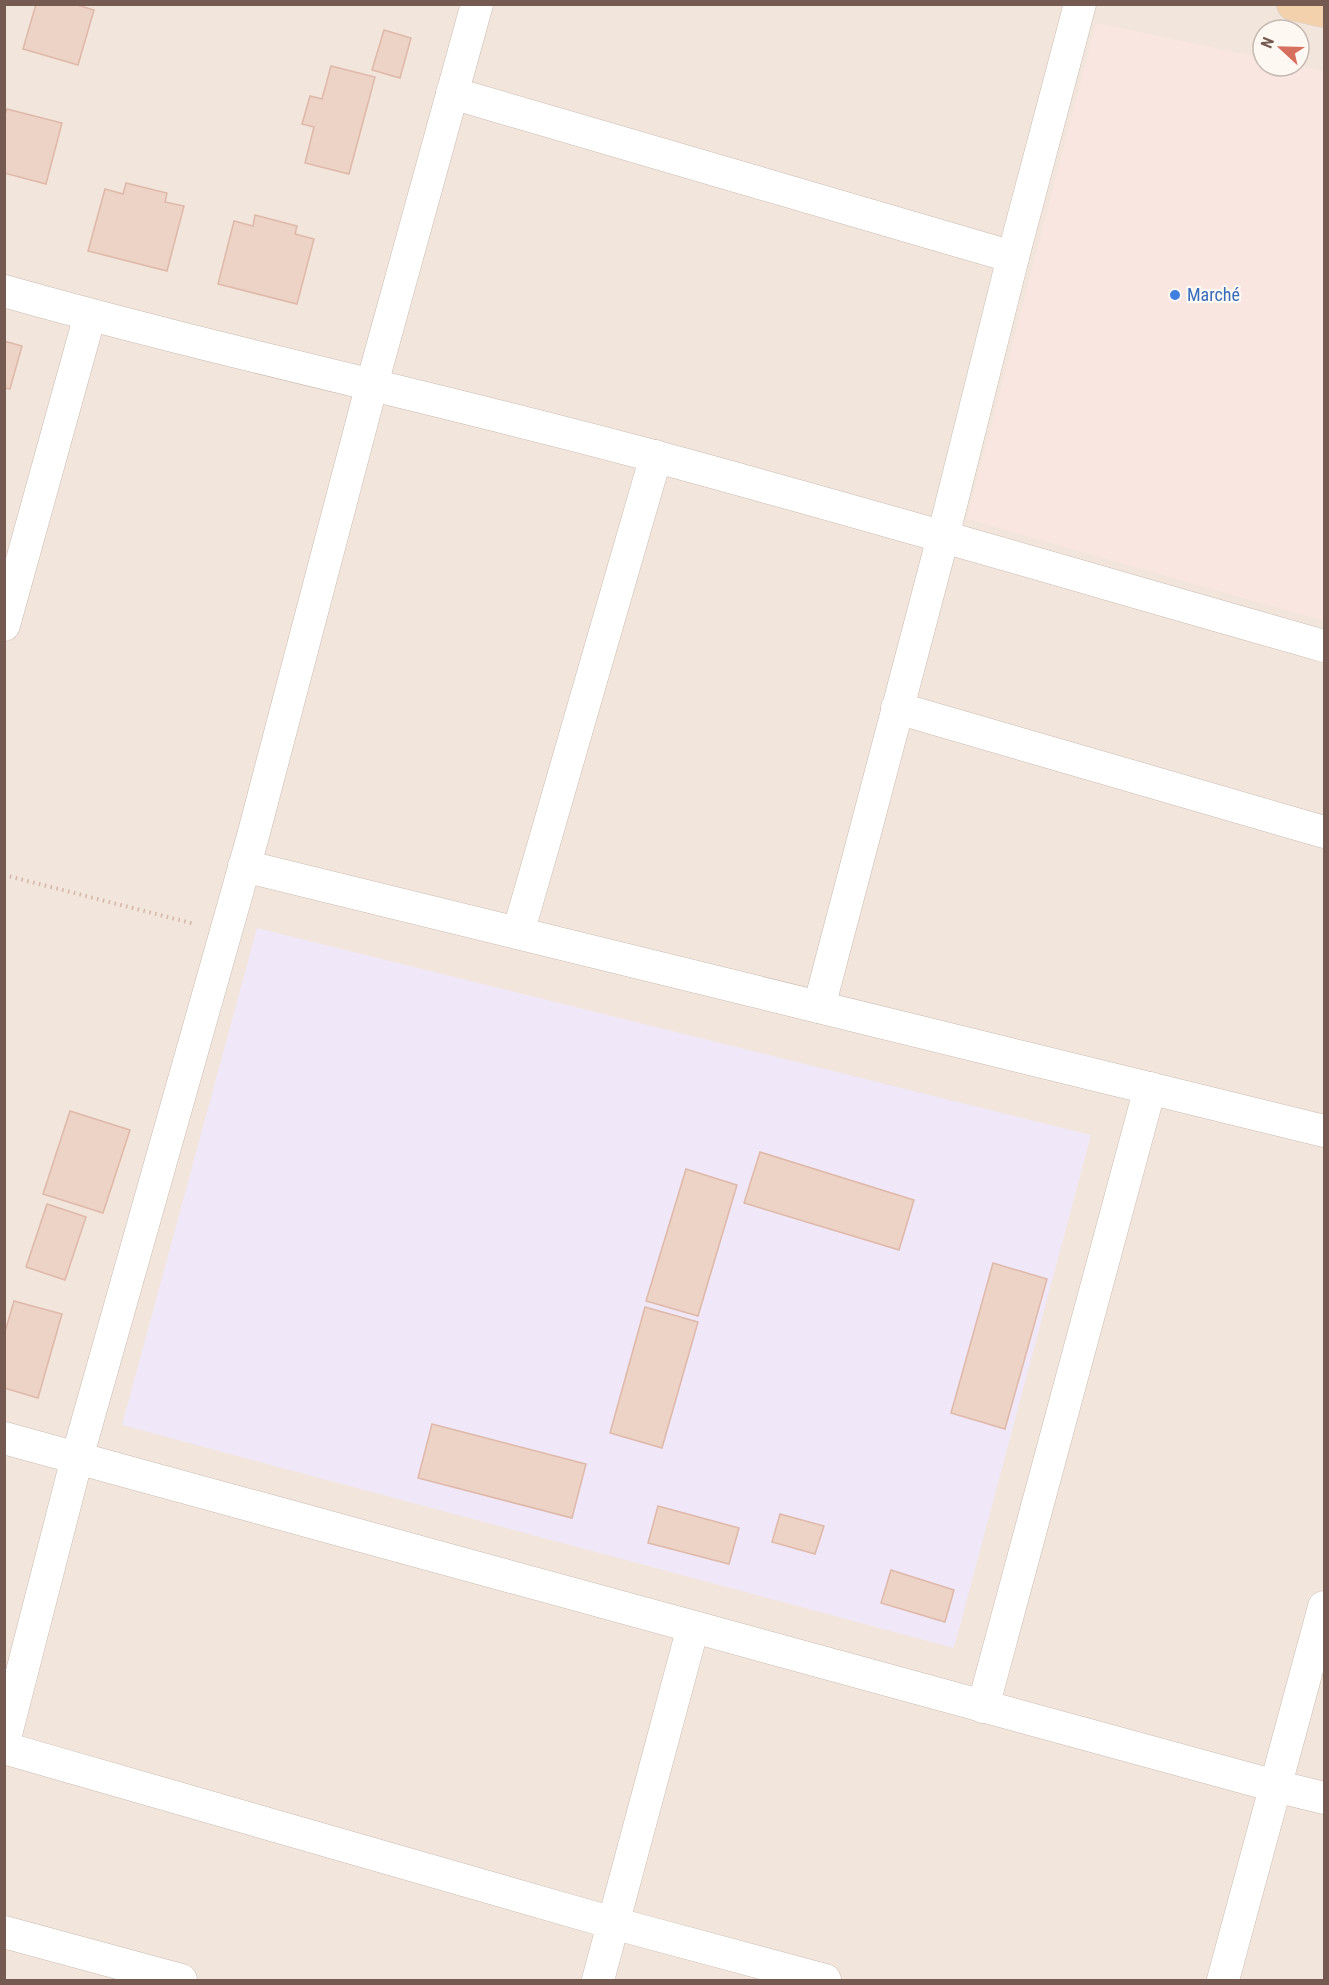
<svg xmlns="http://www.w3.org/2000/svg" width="1329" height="1985" font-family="'Roboto Condensed',sans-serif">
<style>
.residential{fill:#f2e5db;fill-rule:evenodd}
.commercial{fill:#fae6e1}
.education{fill:#f0e8f8}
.building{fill:#edd2c6;stroke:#deb8a8;stroke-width:1.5}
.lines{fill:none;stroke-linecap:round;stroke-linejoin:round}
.minor-casing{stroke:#ccbbb2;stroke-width:33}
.major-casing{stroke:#d8d1ce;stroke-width:34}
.path{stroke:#d3b5a9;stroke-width:4;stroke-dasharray:1.5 4.5;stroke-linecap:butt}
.minor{stroke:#fff;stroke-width:32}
.major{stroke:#f2d1ac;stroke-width:33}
.shop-dot{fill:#3f7fe0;stroke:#fdf8f2;stroke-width:2}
.labels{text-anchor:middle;stroke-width:4.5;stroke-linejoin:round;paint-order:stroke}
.shop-label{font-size:18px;fill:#366cbe;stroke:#fdf8f2;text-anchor:start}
</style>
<rect width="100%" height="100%" fill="#fbf4ec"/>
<path class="residential" d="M5 5H1324V1980H5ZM1263 30H1299V66H1263Z"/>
<polygon class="commercial" points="1096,23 1263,58 1263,66 1299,66 1324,71 1324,621 967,519"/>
<polygon class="education" points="257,928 1091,1135 954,1648 122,1425"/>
<g class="building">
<polygon points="36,4 74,4 94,10 78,65 23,49"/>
<polygon points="384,30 411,38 400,78 372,70"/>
<polygon points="331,66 375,77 349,174 305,163 314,127 302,124 310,96 322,99"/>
<polygon points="7,109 62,123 46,184 4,173 4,117"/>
<polygon points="126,183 167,193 165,202 184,206 167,271 88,251 105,189 123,194"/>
<polygon points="255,215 297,226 295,234 314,239 297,304 218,284 234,221 253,226"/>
<polygon points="4,341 22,346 10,389 4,388"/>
<polygon points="70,1111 130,1130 103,1213 43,1194"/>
<polygon points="760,1152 914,1200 899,1250 744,1203"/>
<polygon points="686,1169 737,1185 698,1316 646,1301"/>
<polygon points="47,1204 86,1217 65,1280 26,1267"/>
<polygon points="993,1263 1047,1279 1005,1429 951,1413"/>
<polygon points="14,1301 62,1314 38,1398 4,1388 4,1335"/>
<polygon points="645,1307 698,1322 662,1448 610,1433"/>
<polygon points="432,1424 586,1464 572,1518 418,1478"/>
<polygon points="658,1506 739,1528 729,1564 648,1543"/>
<polygon points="780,1514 824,1526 815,1554 772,1542"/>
<polygon points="891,1570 954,1590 945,1622 881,1603"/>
</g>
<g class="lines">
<g class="minor-casing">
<g id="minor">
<polyline points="452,93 1013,257"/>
<path d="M4 291C220 352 440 398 657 457 880 517 1102 583 1324 646"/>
<polyline points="4,625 90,315"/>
<polyline points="897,708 1324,832"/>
<polyline points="244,866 1324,1131"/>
<polyline points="518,933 656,456"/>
<polyline points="819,1007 943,537 1013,257 1080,4"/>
<polyline points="4,1438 1275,1786 1324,1798"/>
<polyline points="983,1707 1150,1088"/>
<polyline points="4,1742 77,1458 253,836 372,384 477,4"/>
<polyline points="4,1748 613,1923 825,1980"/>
<polyline points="4,1932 181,1980"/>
<polyline points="598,1980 693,1627"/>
<polyline points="1223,1980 1324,1607"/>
</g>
</g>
<g class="major-casing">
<polyline id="major" points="1293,4 1324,11"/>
</g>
<polyline class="path" points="4,875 195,924"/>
<use href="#minor" class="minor"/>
<use href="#major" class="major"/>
</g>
<circle class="shop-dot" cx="1175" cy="295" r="6"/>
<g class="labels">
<g class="shop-label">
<text x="1187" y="301">Marché</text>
</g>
</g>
<rect width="1329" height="1985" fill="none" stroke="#745a51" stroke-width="12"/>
<g transform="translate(1281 48) rotate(292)"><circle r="28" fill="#fdf8f2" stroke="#c6b9b2" stroke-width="1.5"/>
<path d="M0-4.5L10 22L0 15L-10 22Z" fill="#d76f5f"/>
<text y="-9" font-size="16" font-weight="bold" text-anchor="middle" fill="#745a51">N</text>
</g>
</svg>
